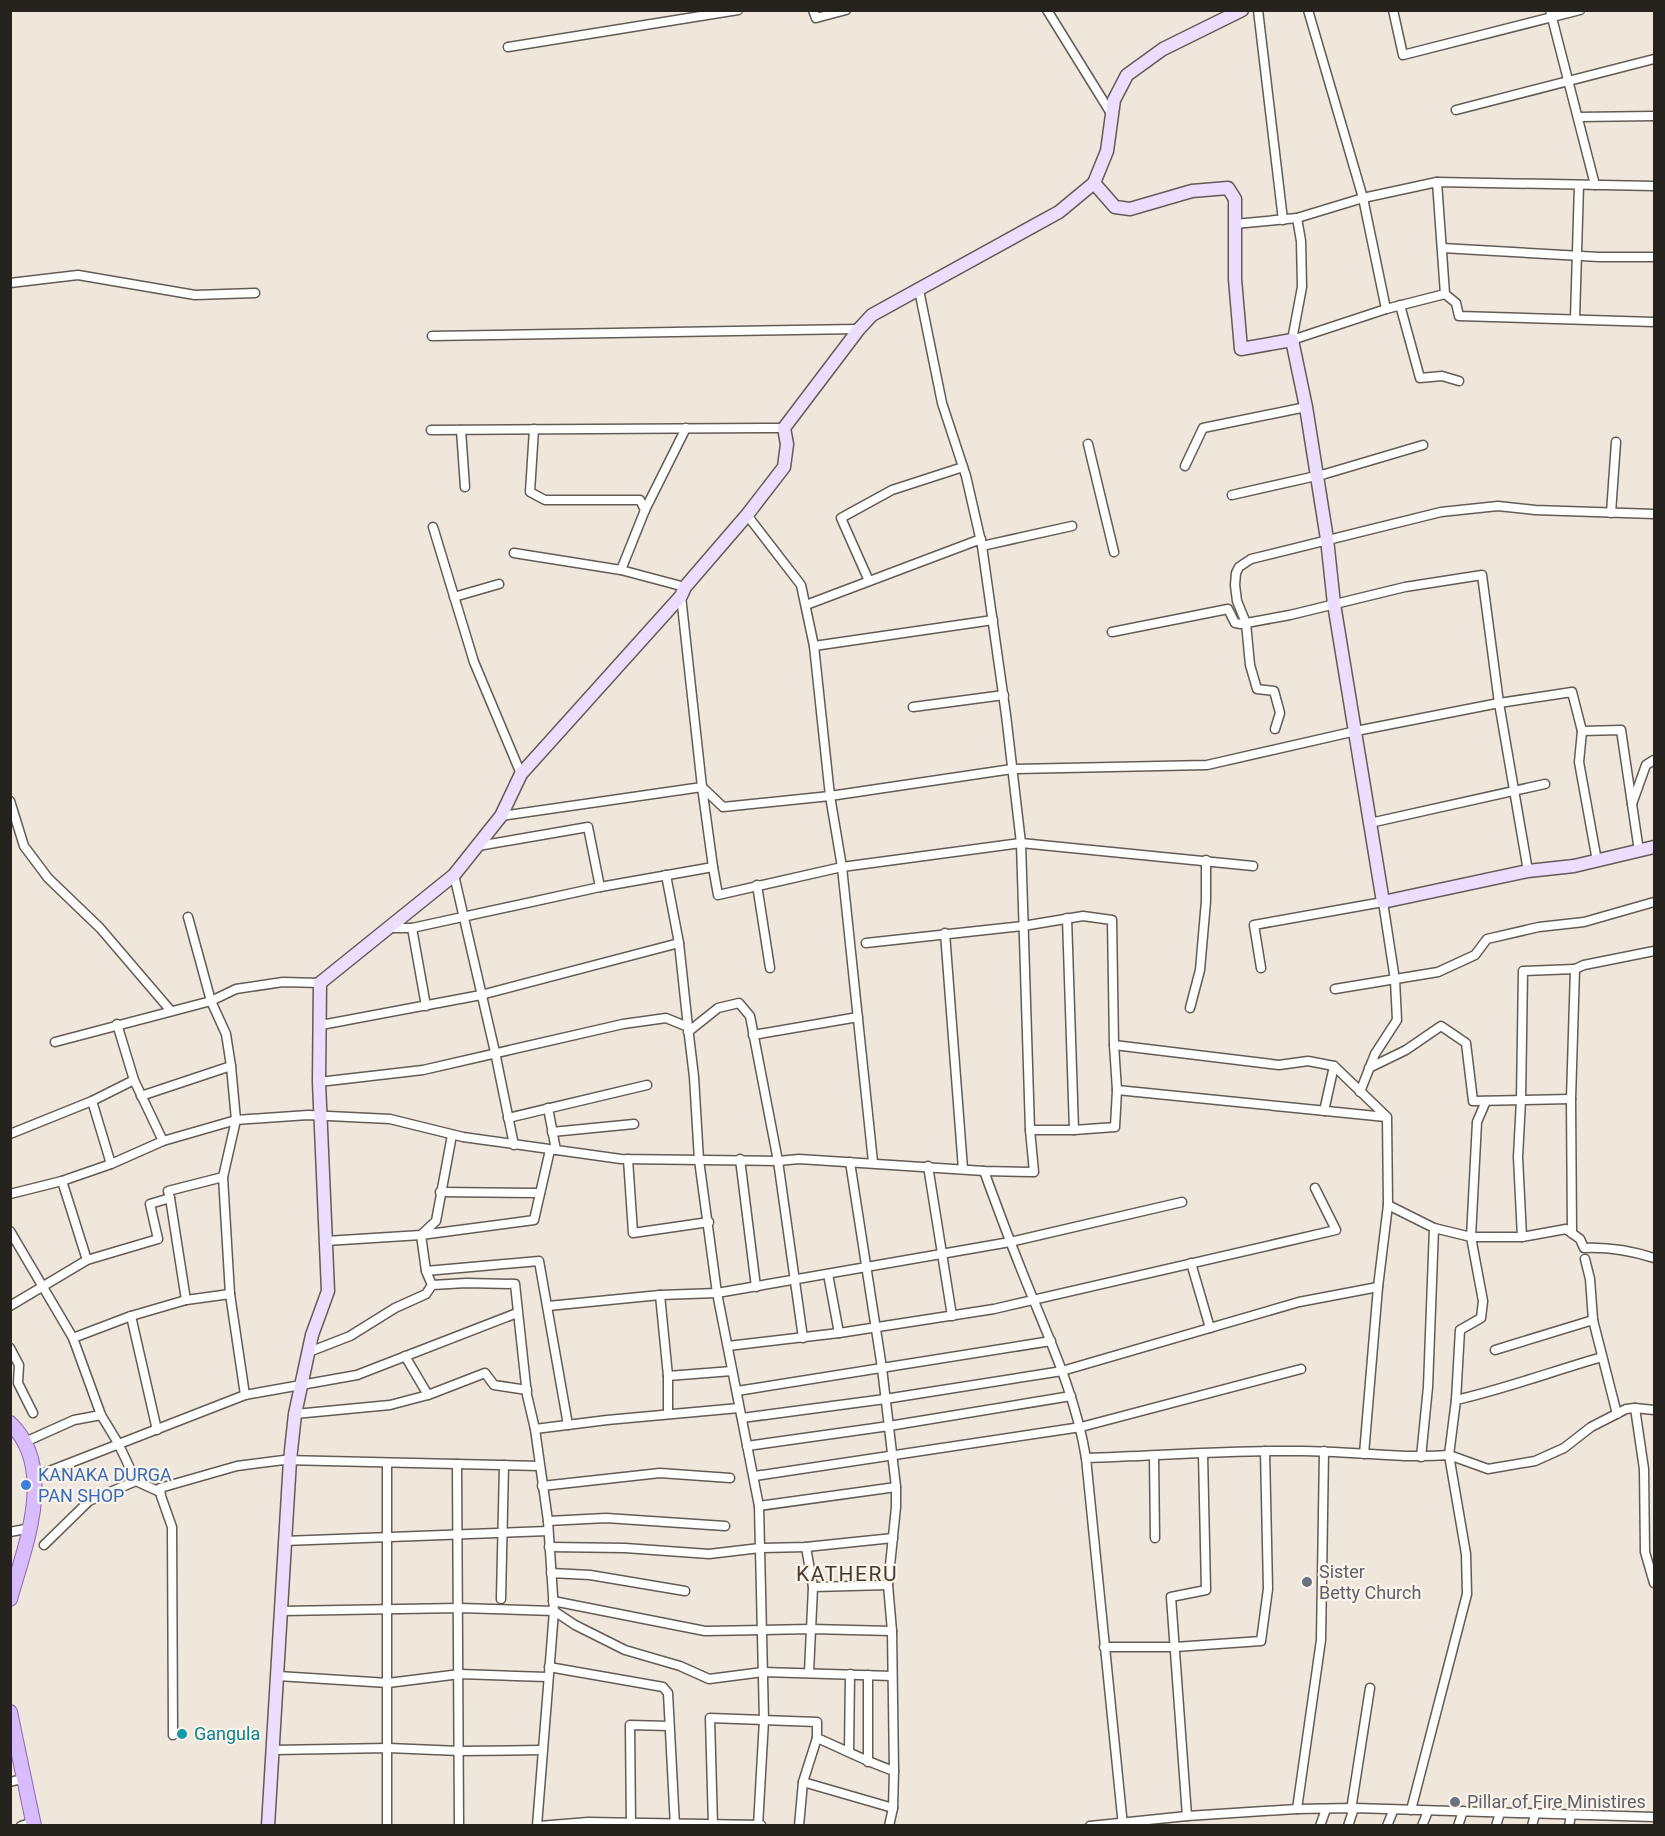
<svg xmlns="http://www.w3.org/2000/svg" width="1665" height="1836" font-family="Roboto,sans-serif">
<style>
.lines{fill:none;stroke-linecap:round;stroke-linejoin:round}
.street-casing{stroke:#635c54;stroke-width:11}
.secondary-casing{stroke:#635c54;stroke-width:15}
.primary-casing{stroke:#8a6ab0;stroke-width:16}
.street{stroke:#fff;stroke-width:8}
.secondary{stroke:#ecdeff;stroke-width:12}
.primary{stroke:#d9bcfe;stroke-width:14}
.shop-dot{fill:#3f7fe0;stroke:#fcf3e9;stroke-width:2}
.worship-dot{fill:#6b7280;stroke:#fcf3e9;stroke-width:2}
.culture-dot{fill:#0f9aa8;stroke:#fcf3e9;stroke-width:2}
.labels{text-anchor:middle;stroke-width:4.5;stroke-linejoin:round;paint-order:stroke}
.shop-label{font-size:18px;fill:#366cbe;stroke:#fcf3e9;text-anchor:start}
.worship-label{font-size:18px;fill:#5b616d;stroke:#fcf3e9;text-anchor:start}
.culture-label{font-size:18px;fill:#0d838f;stroke:#fcf3e9;text-anchor:start}
.quarter-label{font-size:21px;letter-spacing:1.5px;fill:#443d35;stroke:#fcf3e9}
</style>
<rect width="100%" height="100%" fill="#efe6dc"/>
<g class="lines">
<g class="street-casing">
<g id="street">
<polyline points="813,10 816,18 846,10"/>
<polyline points="1047,10 1112,115"/>
<polyline points="1258,10 1283,220"/>
<polyline points="1308,10 1363,198 1386,309"/>
<polyline points="1393,10 1403,55 1580,10"/>
<polyline points="1550,10 1595,185"/>
<polyline points="508,47 738,10"/>
<polyline points="1456,110 1654,59"/>
<polyline points="1578,117 1654,116"/>
<polyline points="1437,182 1445,294 1456,303 1459,316 1654,322"/>
<polyline points="1297,218 1301,241 1302,287 1292,340 1386,309 1445,294"/>
<polyline points="1235,224 1297,218 1363,198 1437,182 1654,186"/>
<polyline points="1442,248 1599,257 1654,257"/>
<polyline points="10,283 78,275 195,295 255,293"/>
<polyline points="1400,305 1420,378 1442,376 1459,381"/>
<polyline points="1575,319 1579,185"/>
<polyline points="432,336 859,329"/>
<polyline points="534,429 530,492 545,500 640,500 645,510"/>
<polyline points="431,430 784,428"/>
<polyline points="461,430 465,487"/>
<polyline points="1088,444 1114,552"/>
<polyline points="1185,466 1203,428 1306,407"/>
<polyline points="1232,495 1325,474 1423,445"/>
<polyline points="1611,513 1616,442"/>
<polyline points="747,515 801,585 814,646 830,796 1012,769 1207,765 1356,731 1499,703 1572,692 1582,731 1579,762 1597,861"/>
<polyline points="433,527 474,662 521,774"/>
<polyline points="982,546 1072,526"/>
<polyline points="514,553 621,570"/>
<polyline points="869,581 841,518 892,490 963,467"/>
<polyline points="685,587 621,570 645,510 686,428"/>
<polyline points="454,597 499,584"/>
<polyline points="806,605 981,539"/>
<polyline points="1112,632 1228,609 1235,623 1241,624 1290,615 1405,587 1482,575 1499,703 1528,871"/>
<polyline points="814,646 993,620"/>
<polyline points="913,707 1004,695"/>
<polyline points="1275,729 1280,713 1274,691 1257,689 1250,665 1246,623 1237,601 1235,585 1236,573 1239,567 1251,559 1441,512 1498,506 1535,510 1654,514"/>
<polyline points="1582,731 1621,730 1632,804"/>
<polyline points="10,801 24,846 48,878 100,928 171,1011"/>
<polyline points="501,816 702,787 681,596"/>
<polyline points="1370,823 1545,784"/>
<polyline points="478,846 588,827 600,887"/>
<polyline points="1639,851 1632,804 1646,765 1654,760"/>
<polyline points="713,867 718,895 842,867 1021,843 1253,866"/>
<polyline points="454,875 495,1052 514,1145"/>
<polyline points="757,885 770,968"/>
<polyline points="188,917 211,1001 226,1034 231,1066 236,1120 223,1177 230,1294 245,1395"/>
<polyline points="1067,918 1074,1130"/>
<polyline points="388,928 412,928 600,887 713,867 702,787 723,807 830,796 842,867 873,1162"/>
<polyline points="412,928 426,1006"/>
<polyline points="945,933 963,1169"/>
<polyline points="679,943 688,1027"/>
<polyline points="866,943 1023,926 1083,916 1112,920 1114,1045 1117,1090 1115,1127 1074,1130 1030,1130"/>
<polyline points="1261,968 1254,925 1383,902 1395,980 1397,1020 1375,1054 1360,1092"/>
<polyline points="1575,969 1584,965 1654,951"/>
<polyline points="1335,989 1438,972 1475,955 1487,939 1539,927 1584,922 1654,902"/>
<polyline points="1190,1008 1200,970 1206,901 1206,860"/>
<polyline points="117,1024 134,1080"/>
<polyline points="321,1025 481,995 679,943 666,875"/>
<polyline points="688,1032 718,1008 739,1003 750,1016 778,1161 803,1338"/>
<polyline points="753,1035 858,1017"/>
<polyline points="55,1042 211,1001 236,989 283,982 320,983"/>
<polyline points="1114,1045 1279,1065 1308,1061 1334,1066 1387,1117 1388,1205 1378,1287 1364,1454"/>
<polyline points="1369,1068 1406,1050 1441,1026 1466,1043 1473,1101 1571,1099"/>
<polyline points="319,1082 423,1070 623,1024 666,1018 688,1027 694,1077 699,1160 717,1293 759,1506 764,1720 758,1826"/>
<polyline points="1117,1090 1386,1117"/>
<polyline points="141,1096 231,1066"/>
<polyline points="92,1101 111,1164"/>
<polyline points="1486,1101 1477,1122 1471,1237 1483,1301 1481,1318 1460,1330 1456,1400 1449,1455 1488,1469 1535,1461 1564,1448 1591,1427 1626,1409 1635,1408 1654,1410"/>
<polyline points="548,1108 556,1150"/>
<polyline points="1324,1111 1334,1066"/>
<polyline points="508,1118 647,1085"/>
<polyline points="552,1132 634,1124"/>
<polyline points="10,1134 92,1101 134,1080 163,1141"/>
<polyline points="628,1159 633,1233 709,1222"/>
<polyline points="740,1159 756,1287"/>
<polyline points="850,1162 882,1368 896,1487 896,1507 888,1585 892,1631 894,1771 893,1808 889,1826"/>
<polyline points="928,1166 952,1316"/>
<path d="M984 1171C1000 1215 1016 1258 1034 1301 1055 1352 1077 1403 1086 1458"/>
<polyline points="62,1181 87,1260"/>
<polyline points="440,1192 540,1193"/>
<polyline points="10,1194 62,1181 111,1164 163,1141 236,1120 308,1115 390,1119 463,1137 621,1159 778,1161 799,1159 984,1171 1034,1172 1030,1130 1021,843 1006,715 982,546 966,476 942,403 919,290"/>
<polyline points="170,1198 186,1300"/>
<polyline points="1388,1205 1434,1228 1428,1387 1421,1457"/>
<path d="M1434 1228 1471 1237H1522L1566 1229 1580 1239 1584 1248C1608 1247 1632 1251 1654 1258"/>
<polyline points="10,1231 73,1338 101,1415 118,1443 136,1481 160,1492"/>
<polyline points="1522,1237 1518,1157 1521,1100 1523,971 1575,969 1571,1099 1572,1233"/>
<polyline points="326,1241 421,1235 534,1220 550,1150"/>
<polyline points="1585,1259 1590,1279 1593,1320 1617,1414"/>
<polyline points="1191,1263 1210,1328"/>
<polyline points="426,1271 539,1261 568,1425"/>
<polyline points="828,1274 839,1333"/>
<polyline points="432,1285 426,1271 421,1235 436,1221 452,1135"/>
<polyline points="10,1306 87,1260 158,1239 150,1204 170,1198 168,1191 223,1177"/>
<polyline points="548,1306 660,1295"/>
<polyline points="131,1316 157,1430"/>
<polyline points="73,1338 131,1316 186,1300 230,1294"/>
<polyline points="728,1346 839,1333 994,1309 1336,1230 1315,1188"/>
<polyline points="10,1348 19,1365 18,1383 33,1413"/>
<polyline points="1495,1350 1593,1320"/>
<polyline points="309,1352 350,1336 395,1308 426,1294 432,1285 466,1283 515,1284 527,1395 535,1429 548,1521 554,1611 537,1826"/>
<polyline points="405,1356 428,1395"/>
<polyline points="668,1376 732,1371"/>
<polyline points="737,1391 1051,1341"/>
<path d="M1456 1400C1505 1389 1553 1371 1602 1357"/>
<polyline points="1635,1408 1644,1469 1645,1552 1654,1583"/>
<polyline points="295,1414 390,1405 428,1395 485,1373 494,1385 527,1390"/>
<polyline points="668,1414 668,1376 660,1295 717,1293 1010,1242 1182,1202"/>
<polyline points="742,1418 885,1399 1062,1371 1299,1302 1378,1287"/>
<polyline points="535,1429 607,1420 739,1408"/>
<polyline points="25,1442 74,1420 101,1415"/>
<polyline points="747,1446 889,1426 1071,1396"/>
<polyline points="1154,1456 1155,1538"/>
<polyline points="387,1463 387,1826"/>
<polyline points="457,1464 459,1826"/>
<polyline points="755,1476 1081,1427 1301,1369"/>
<polyline points="34,1477 245,1395 357,1375 517,1313"/>
<polyline points="542,1486 660,1473 730,1478"/>
<polyline points="759,1506 896,1487"/>
<polyline points="548,1521 606,1518 725,1526"/>
<polyline points="10,1532 30,1528"/>
<polyline points="284,1541 548,1531"/>
<polyline points="44,1545 89,1501 136,1481"/>
<polyline points="549,1547 625,1548 709,1554 760,1548 806,1547 893,1538"/>
<polyline points="806,1547 813,1587 809,1672"/>
<polyline points="551,1573 590,1575 685,1591"/>
<polyline points="813,1587 888,1585"/>
<polyline points="501,1599 504,1465"/>
<polyline points="553,1601 705,1631 811,1629 892,1631"/>
<polyline points="282,1611 459,1608 554,1611 575,1625 625,1650 680,1666 709,1679 763,1672 892,1676"/>
<polyline points="1104,1647 1175,1647 1261,1641 1268,1589 1265,1451"/>
<polyline points="549,1667 663,1687 668,1693 675,1826"/>
<polyline points="278,1676 388,1683 460,1674 547,1677"/>
<polyline points="173,1735 172,1527 161,1496 160,1488 237,1466 284,1460 539,1466"/>
<polyline points="274,1750 388,1748 460,1751 542,1750"/>
<polyline points="849,1751 850,1674"/>
<polyline points="868,1762 868,1675"/>
<polyline points="10,1782 25,1778"/>
<polyline points="803,1782 893,1808"/>
<polyline points="1297,1809 1321,1640 1324,1451"/>
<polyline points="1351,1810 1370,1688"/>
<polyline points="1187,1816 1171,1597 1206,1590 1203,1454"/>
<polyline points="21,1826 33,1822"/>
<polyline points="539,1826 588,1822 761,1825"/>
<polyline points="631,1826 630,1725 669,1726"/>
<path d="M713 1826 710 1718 817 1722V1738C843 1749 867 1762 894 1771"/>
<polyline points="799,1826 803,1782 817,1738"/>
<polyline points="1090,1826 1187,1816 1297,1809 1354,1808 1654,1817"/>
<path d="M1123 1826 1086 1458C1157 1456 1230 1450 1302 1451 1351 1451 1400 1459 1449 1455L1466 1554 1467 1594 1411 1810"/>
<polyline points="1320,1826 1326,1809"/>
<polyline points="1348,1826 1354,1808"/>
<polyline points="1387,1826 1393,1811"/>
<polyline points="1422,1826 1428,1811"/>
<polyline points="1458,1826 1463,1811"/>
<polyline points="1496,1826 1500,1813"/>
<polyline points="1532,1826 1535,1814"/>
<polyline points="1569,1826 1571,1815"/>
</g>
</g>
<g class="secondary-casing">
<g id="secondary">
<polyline points="1094,183 1115,207 1130,209 1192,191 1228,188 1235,199 1235,279 1241,349 1292,340 1306,407 1327,539 1334,604 1383,902 1528,871 1574,866 1654,847"/>
<polyline points="268,1826 290,1460 295,1414 312,1335 328,1291 319,1082 320,983 454,875 501,816 521,774 681,596 685,587 747,515 784,467 787,444 784,428 859,329 872,315 1059,212 1094,183 1107,151 1114,100 1127,75 1163,49 1242,10"/>
</g>
</g>
<g class="primary-casing">
<g id="primary">
<path d="M10 1423C57 1468 25 1546 10 1599"/>
<polyline points="10,1712 34,1826"/>
</g>
</g>
<use href="#street" class="street"/>
<use href="#secondary" class="secondary"/>
<use href="#primary" class="primary"/>
</g>
<circle class="shop-dot" cx="26" cy="1485" r="6"/>
<g class="worship-dot">
<circle cx="1307" cy="1582" r="6"/>
<circle cx="1455" cy="1802" r="6"/>
</g>
<circle class="culture-dot" cx="182" cy="1734" r="6"/>
<g class="labels">
<g class="shop-label">
<text x="38" y="1481">KANAKA DURGA<tspan x="38" dy="21">PAN SHOP</tspan></text>
</g>
<g class="worship-label">
<text x="1319" y="1578">Sister<tspan x="1319" dy="21">Betty Church</tspan></text>
<text x="1467" y="1808">Pillar of Fire Ministires</text>
</g>
<g class="culture-label">
<text x="194" y="1740">Gangula</text>
</g>
<g class="quarter-label">
<text x="847" y="1581">KATHERU</text>
</g>
</g>
<rect width="1665" height="1836" fill="none" stroke="#26231f" stroke-width="24"/>
</svg>
